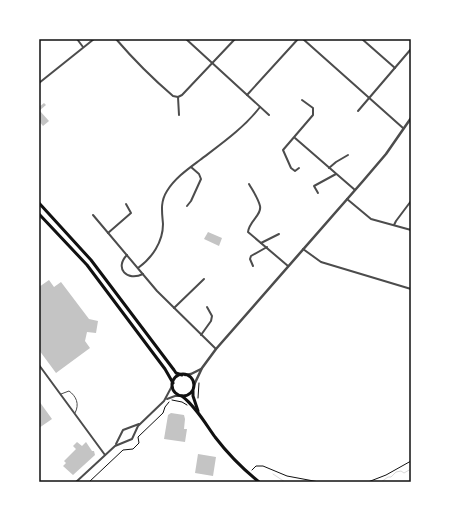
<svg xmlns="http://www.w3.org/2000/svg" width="450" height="521" font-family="Arial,sans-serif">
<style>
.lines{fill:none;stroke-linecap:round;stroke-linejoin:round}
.stream{stroke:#d9d9d9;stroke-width:1}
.building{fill:#c4c4c4}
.path{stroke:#111;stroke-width:1}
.service{stroke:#4c4c4c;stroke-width:1}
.minor{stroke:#4c4c4c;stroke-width:2}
.tertiary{stroke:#4c4c4c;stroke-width:2.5}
.secondary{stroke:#111;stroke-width:3}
.neatline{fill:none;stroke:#111;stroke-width:1.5}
</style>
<rect width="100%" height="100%" fill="#fff"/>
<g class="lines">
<g class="stream">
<polyline points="273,474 285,482"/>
<polyline points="381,482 388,477 391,477 396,472 401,471 404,473 411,469"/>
</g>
</g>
<g class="building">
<polygon points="44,103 46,105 39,111 39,107"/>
<polygon points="40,111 49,121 43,126 39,121 39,112"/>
<polygon points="208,232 222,238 219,246 204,239"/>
<polygon points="49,280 54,287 61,282 89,319 98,321 96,333 87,332 85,341 90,348 56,373 39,350 39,287"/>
<polygon points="39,401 52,419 39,428"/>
<polygon points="171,413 184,415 185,419 184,429 187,429 185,442 164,439 168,415"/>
<polygon points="77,442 82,446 86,442 92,451 94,451 95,455 73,475 63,466 66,463 64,461 76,449 73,446"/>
<polygon points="198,454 216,457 213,476 195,473"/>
</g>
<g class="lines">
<g class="path">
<polyline points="198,398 199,383"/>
<polyline points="172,400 182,402 187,405"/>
<polyline points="252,470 256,466 263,466 287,476 319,482"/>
<polyline points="89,482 123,450 133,449 139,443 138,437 163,413 165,407 169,402"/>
<polyline points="368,482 386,475 411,461"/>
</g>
<path class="service" d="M61 394 69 391C76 396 80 404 75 413"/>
<g class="minor">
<polyline points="77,39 83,47"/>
<path d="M116 39C134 60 152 78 173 96L178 97 182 95 235 39"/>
<polyline points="186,39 269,115"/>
<polyline points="303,39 403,128"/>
<polyline points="362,39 395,68"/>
<polyline points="39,83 94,39"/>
<polyline points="247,95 298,39"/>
<polyline points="178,97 179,115"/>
<polyline points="358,111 411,49"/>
<polyline points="295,138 355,190"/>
<polyline points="299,168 295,171 291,168 283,150 313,115 313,108 302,100"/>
<polyline points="329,168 336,162 348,155"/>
<path d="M249 184C253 191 258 198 260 206 262 215 249 221 248 232L288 266"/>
<polyline points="318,193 314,186 336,174"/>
<polyline points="347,199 371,219 411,230"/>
<polyline points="187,206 191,201 201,179 199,174 191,167"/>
<polyline points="93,215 157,291 216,349"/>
<polyline points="394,225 396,221 411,201"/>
<polyline points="108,233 131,213 126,204"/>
<polyline points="261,243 279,234"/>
<polyline points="303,249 321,262 411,289"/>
<path d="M127 255C114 268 127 282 143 274"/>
<polyline points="253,266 250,259 251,256 267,247"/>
<path d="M138 268C152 258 163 242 163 224 162 212 160 202 167 191 175 178 188 169 200 160 221 144 244 128 260 107"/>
<polyline points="174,308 204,279"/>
<polyline points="201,335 211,321 212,316 207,307"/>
<polyline points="39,365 105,455"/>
<polyline points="167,399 175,396 180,396"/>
<polyline points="116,444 123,430 139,424"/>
<polyline points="76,482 115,446 132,439 138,426 164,401 172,386"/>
</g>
<g class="tertiary">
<polyline points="185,375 191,374 201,369"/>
<polyline points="194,385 202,368 216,349 363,181 386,154 411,118"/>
</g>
<g class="secondary">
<polyline points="39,203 91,260 174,370 176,373 182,375"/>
<polyline points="39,214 87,265 165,369 173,383"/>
<circle cx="183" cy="385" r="11"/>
<polyline points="193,391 193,396 198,411"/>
<path d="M182 396C196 407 205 423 215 437 228 454 243 469 259 482"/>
</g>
</g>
<rect width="450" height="521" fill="none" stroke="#ffffff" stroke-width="80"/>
<rect x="40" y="40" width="370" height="441" class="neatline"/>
</svg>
